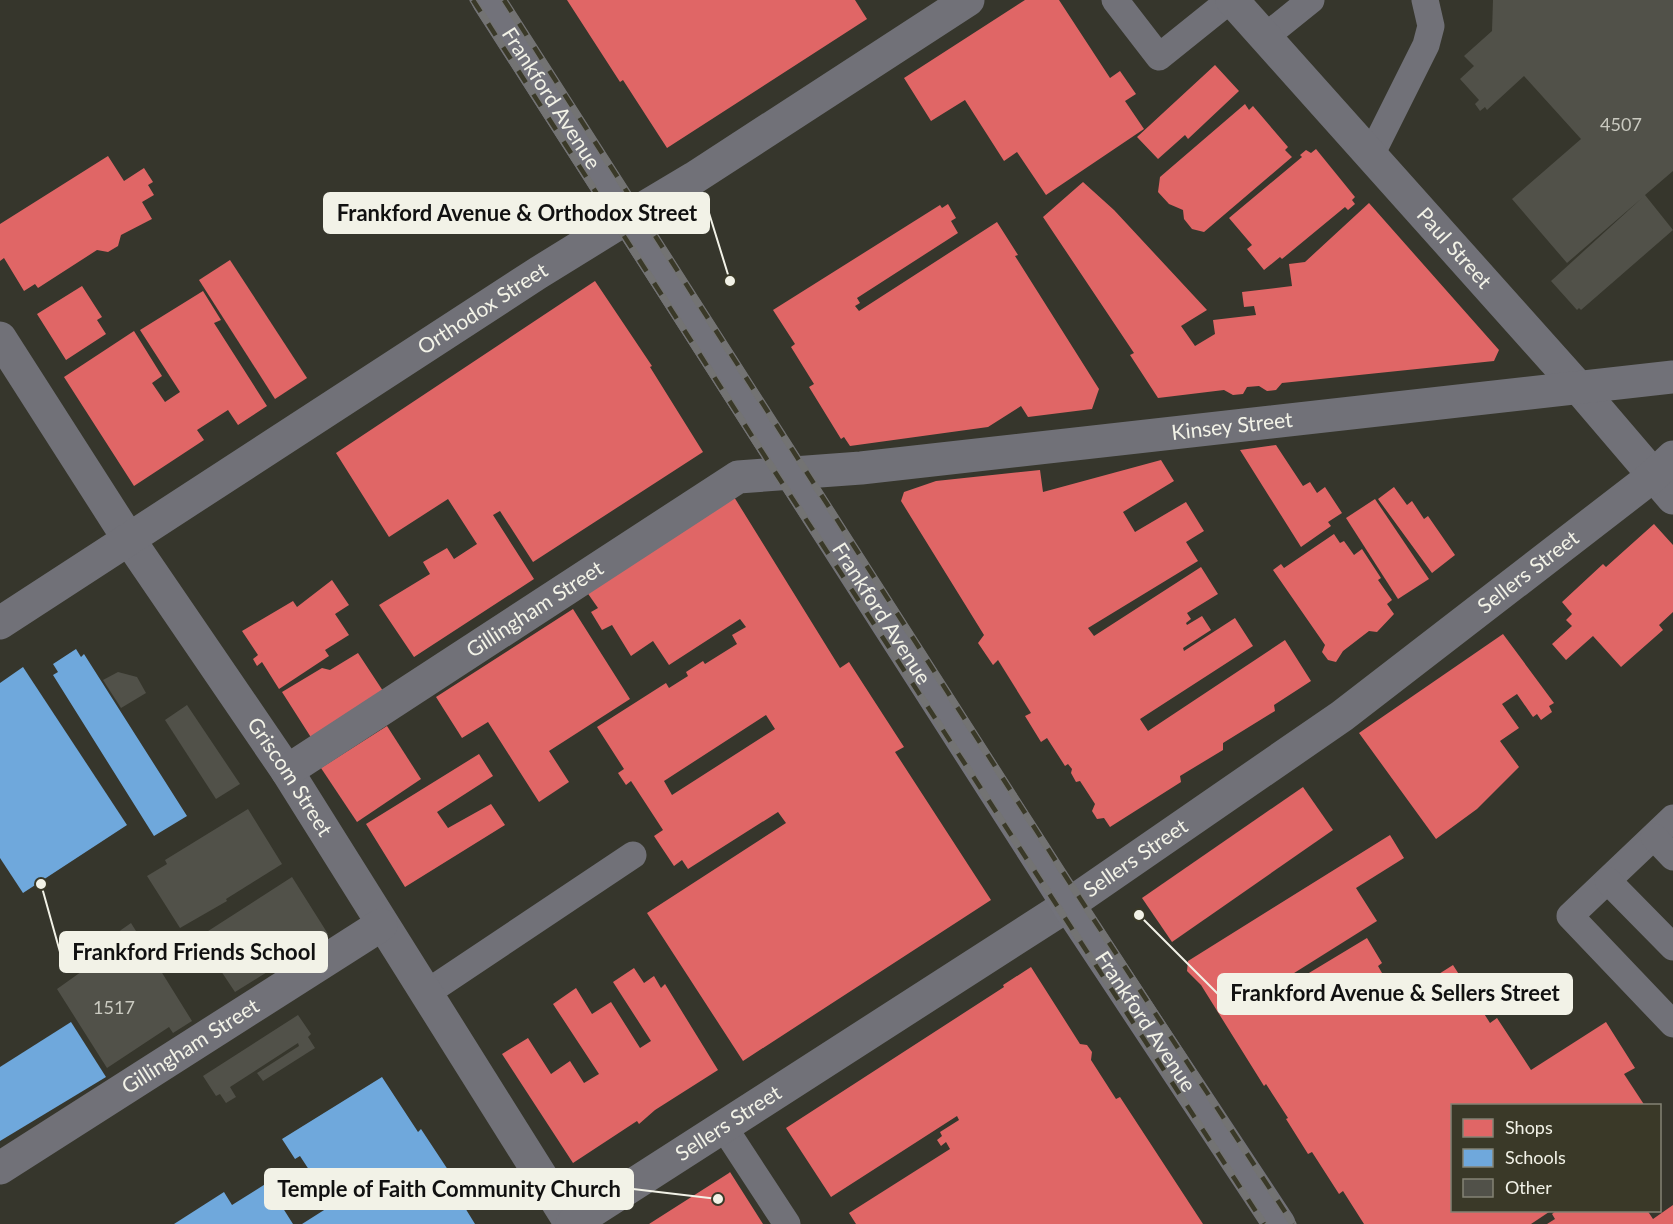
<svg xmlns="http://www.w3.org/2000/svg" width="1673" height="1224" font-family="Lato,sans-serif">
<style>
.shops{fill:#e06666;fill-rule:evenodd}
.schools{fill:#6fa8dc}
.building{fill:#515149}
.lines{fill:none;stroke-linecap:round;stroke-linejoin:round}
.service{stroke:#717178;stroke-width:27}
.minor{stroke:#717178;stroke-width:33}
.tertiary{stroke:#717178;stroke-width:33}
.secondary{stroke:#72727a;stroke-width:33}
.rail-casing{stroke:#737373;stroke-width:7}
.rail{stroke:#3a3928;stroke-width:4.5;stroke-dasharray:14;stroke-linecap:butt}
.labels{text-anchor:middle;stroke-width:6;stroke-linejoin:round;paint-order:stroke}
.number-label{font-size:18px;fill:#cacac0}
.street-label{font-size:21px;fill:#f2f2e7;stroke:#3a3928}
.leader{fill:none;stroke:#f2f2e7;stroke-width:2}
.callout-dot{fill:#f2f2e7;stroke:#3a3928;stroke-width:2}
.callout{fill:#f2f2e7;stroke:#f2f2e7;stroke-width:2}
.callout-label{font-size:22px;text-anchor:middle;font-weight:bold;fill:#111}
</style>
<rect width="100%" height="100%" fill="#36362c"/>
<g class="shops">
<polygon points="567,0 855,0 867,19 667,148 623,80 620,82"/>
<polygon points="1025,0 1059,0 1110,78 1120,71 1136,94 1125,101 1144,129 1046,195 1017,152 1004,161 965,100 931,121 904,78"/>
<polygon points="1215,65 1239,91 1188,139 1185,135 1158,159 1137,137"/>
<polygon points="1245,104 1249,110 1253,106 1288,147 1285,150 1292,157 1204,232 1192,229 1184,219 1183,210 1169,204 1158,192 1160,177"/>
<polygon points="1316,149 1355,197 1352,200 1355,204 1348,210 1345,207 1282,259 1280,257 1264,270 1247,249 1252,245 1229,218 1302,157 1300,155 1306,150 1311,153"/>
<polygon points="108,156 124,181 144,168 153,182 148,185 154,195 142,202 152,219 121,235 118,246 108,252 97,250 38,288 35,284 24,291 4,258 0,261 0,224"/>
<polygon points="1083,182 1114,210 1207,310 1181,326 1195,346 1215,334 1213,320 1256,315 1254,306 1244,307 1242,292 1292,286 1289,264 1305,262 1369,203 1499,350 1494,361 1282,383 1276,390 1267,391 1259,386 1247,387 1243,394 1233,395 1224,390 1158,398 1130,355 1134,353 1043,217"/>
<polygon points="948,204 956,218 951,221 958,233 857,298 860,303 855,306 859,311 997,222 1018,255 1015,256 1099,389 1092,409 1028,417 1021,406 988,427 850,446 844,437 841,439 809,387 814,384 791,347 795,344 773,310 940,205 942,208"/>
<polygon points="230,260 307,378 275,399 199,280"/>
<polygon points="595,281 652,366 650,367 703,452 533,562 500,511 493,515 534,579 414,657 379,605 430,574 423,562 447,548 454,559 477,544 448,499 389,537 336,453"/>
<polygon points="82,286 102,317 97,320 106,334 66,360 37,314"/>
<polygon points="203,291 221,320 214,323 267,406 238,425 228,410 197,430 204,440 134,486 64,377 134,331 162,376 152,383 165,402 180,392 140,330"/>
<polygon points="1276,445 1303,486 1310,482 1317,493 1325,487 1342,513 1328,522 1331,526 1301,547 1240,450"/>
<polygon points="1161,460 1174,481 1123,512 1135,532 1186,502 1204,531 1186,542 1198,561 1088,628 1094,636 1201,567 1218,594 1187,613 1191,619 1186,623 1187,625 1202,616 1211,630 1183,648 1184,651 1235,618 1253,646 1140,719 1148,731 1285,640 1311,681 1274,705 1275,711 1223,743 1223,750 1180,776 1181,782 1110,827 1104,818 1097,819 1092,811 1095,804 1080,781 1076,782 1071,773 1072,769 1068,764 1065,766 1047,738 1041,742 1025,716 1031,713 998,660 993,665 978,643 984,635 901,501 904,492 936,481 1040,470 1043,492"/>
<polygon points="1394,487 1407,505 1412,501 1424,519 1428,516 1455,555 1432,573 1378,499"/>
<path d="M731 492 840 668 849 662 904 747 895 752 991 900 743 1061 647 913 786 823 778 812 688 869 682 860 674 866 654 836 663 830 631 781 626 785 618 773 624 769 597 727 666 683 669 688 688 676 686 672 703 661 705 664 737 644 732 635 746 627 740 619 669 665 653 641 631 656 612 625 602 630 591 612 598 608 584 588ZM766 715 775 729 672 795 664 781Z"/>
<polygon points="1375,499 1429,579 1398,599 1346,518"/>
<polygon points="1654,524 1673,545 1673,612 1659,625 1663,630 1621,667 1593,636 1566,660 1552,644 1572,626 1566,620 1572,614 1562,602 1603,564 1606,567"/>
<polygon points="1334,534 1340,543 1344,541 1354,555 1362,549 1381,578 1378,580 1392,600 1387,604 1394,614 1377,632 1369,631 1343,651 1336,662 1328,660 1322,652 1325,645 1273,570 1281,564 1284,568"/>
<polygon points="332,580 349,605 335,614 349,635 325,650 329,656 279,689 262,662 257,666 253,659 258,655 242,631 293,601 297,607"/>
<polygon points="573,609 630,699 549,751 569,782 539,802 488,722 462,738 436,697"/>
<polygon points="1503,634 1554,703 1549,706 1552,712 1541,720 1537,714 1533,717 1517,694 1502,704 1519,728 1500,741 1519,767 1477,809 1436,839 1359,733"/>
<polygon points="358,653 383,691 312,739 282,692 322,668 330,670"/>
<polygon points="387,726 421,779 357,822 321,768"/>
<polygon points="479,754 493,776 437,812 448,828 491,804 505,825 405,887 366,824"/>
<polygon points="1303,787 1333,830 1172,942 1142,898"/>
<polygon points="1390,835 1404,858 1356,888 1377,921 1275,985 1279,991 1367,938 1382,963 1378,966 1394,994 1375,1005 1379,1012 1453,965 1490,1023 1497,1018 1531,1070 1606,1022 1635,1068 1624,1074 1645,1106 1452,1106 1452,1210 1552,1210 1531,1224 1364,1224 1343,1191 1339,1194 1312,1152 1308,1154 1286,1119 1288,1118 1266,1084 1264,1086 1201,985 1187,971 1188,961"/>
<polygon points="1031,967 1080,1044 1087,1045 1092,1052 1091,1060 1116,1099 1120,1097 1203,1224 856,1224 849,1213 950,1149 946,1142 941,1146 937,1140 942,1136 940,1132 959,1120 957,1116 831,1197 786,1128 1004,987 1003,985"/>
<polygon points="634,968 644,983 654,976 661,988 665,984 718,1070 655,1110 639,1124 637,1121 573,1163 502,1054 528,1038 551,1074 570,1061 584,1083 599,1074 553,1004 576,988 592,1014 611,1002 640,1048 651,1041 613,982"/>
<polygon points="730,1172 763,1224 649,1224 729,1173"/>
<polygon points="1673,1205 1673,1224 1547,1224 1555,1219 1552,1214 1557,1210 1647,1210 1653,1219"/>
</g>
<g class="schools">
<polygon points="76,649 81,657 84,654 187,816 154,836 53,675 58,672 53,664"/>
<polygon points="23,667 127,825 23,893 0,858 0,683"/>
<polygon points="71,1022 106,1077 0,1141 0,1067"/>
<polygon points="382,1077 418,1132 421,1129 456,1182 451,1185 475,1224 302,1224 332,1205 300,1156 295,1159 282,1139"/>
<polygon points="267,1183 293,1224 174,1224 224,1192 232,1205"/>
</g>
<g class="building">
<polygon points="1493,0 1673,0 1673,171 1645,195 1673,230 1581,310 1579,308 1577,310 1551,281 1642,198 1567,263 1512,199 1581,139 1524,76 1487,110 1485,107 1480,111 1475,104 1479,100 1460,79 1474,66 1464,56 1492,31"/>
<polygon points="118,672 137,677 146,693 121,708 103,680"/>
<polygon points="187,705 240,784 216,799 165,720"/>
<polygon points="248,809 282,864 226,899 227,901 180,928 147,876 167,864 165,860"/>
<polygon points="292,877 328,934 235,992 217,965 209,970 191,942"/>
<polygon points="131,923 192,1021 173,1033 169,1027 107,1068 57,989 116,947 111,937"/>
<polygon points="298,1015 311,1034 308,1037 315,1048 263,1081 257,1073 299,1046 298,1043 230,1087 236,1097 226,1103 220,1094 216,1096 203,1076"/>
</g>
<g class="lines">
<g class="service">
<polyline points="1115,0 1159,57 1230,0"/>
<polyline points="1265,37 1311,0"/>
<polyline points="1371,155 1426,45 1431,26 1425,0"/>
<polyline points="1673,818 1570,916 1673,1024"/>
<polyline points="1654,837 1673,857"/>
<polyline points="1608,881 1673,947"/>
<polyline points="425,994 633,855"/>
<polyline points="723,1126 787,1224"/>
</g>
<g class="minor">
<path id="s1" d="M1232 0 1579 388 1673 498"/>
<path id="s2" d="M0 338 128 538 287 771 571 1224"/>
<path id="s3" d="M0 623 538 273 627 218"/>
<path id="s4" d="M287 771 738 477 861 468 1673 377"/>
<path id="s5" d="M0 1168 381 925"/>
<path id="s6" d="M572 1224 1068 905 1342 716 1653 476 1673 457"/>
</g>
<polyline class="tertiary" points="627,218 694,178 968,0"/>
<path class="secondary" id="s7" d="M488 0 1068 905 1279 1224"/>
<g class="rail-casing">
<g id="rail">
<polyline points="473,0 766,458 1264,1224"/>
<polyline points="504,0 1068,880 1293,1224"/>
</g>
</g>
<use href="#rail" class="rail"/>
</g>
<g class="labels">
<g class="number-label">
<text x="1621" y="131">4507</text>
<text x="114" y="1014">1517</text>
</g>
<g class="street-label">
<text dy="7" stroke="none"><textPath href="#s7" startOffset="117">Frankford Avenue</textPath></text>
<text dy="7" stroke="none"><textPath href="#s1" startOffset="333">Paul Street</textPath></text>
<text dy="7" stroke="none"><textPath href="#s3" startOffset="576">Orthodox Street</textPath></text>
<text dy="7" stroke="none"><textPath href="#s4" startOffset="1035">Kinsey Street</textPath></text>
<text dy="7" stroke="none"><textPath href="#s6" startOffset="1158">Sellers Street</textPath></text>
<text dy="7" stroke="none"><textPath href="#s4" startOffset="296">Gillingham Street</textPath></text>
<text dy="7" stroke="none"><textPath href="#s7" startOffset="729">Frankford Avenue</textPath></text>
<text dy="7" stroke="none"><textPath href="#s2" startOffset="526">Griscom Street</textPath></text>
<text dy="7" stroke="none"><textPath href="#s6" startOffset="672">Sellers Street</textPath></text>
<text dy="7" stroke="none"><textPath href="#s7" startOffset="1215">Frankford Avenue</textPath></text>
<text dy="7" stroke="none"><textPath href="#s5" startOffset="226">Gillingham Street</textPath></text>
<text dy="7" stroke="none"><textPath href="#s6" startOffset="186">Sellers Street</textPath></text>
</g>
</g>
<path class="leader" d="M730 281L709 213M41 884L60 952M1139 915L1218 994M718 1199L633 1189"/>
<g class="callout-dot">
<circle cx="730" cy="281" r="6"/>
<circle cx="41" cy="884" r="6"/>
<circle cx="1139" cy="915" r="6"/>
<circle cx="718" cy="1199" r="6"/>
</g>
<g class="callout">
<rect x="324" y="193" width="385" height="40" rx="6"/>
<rect x="60" y="932" width="267" height="40" rx="6"/>
<rect x="1218" y="974" width="354" height="40" rx="6"/>
<rect x="265" y="1169" width="368" height="40" rx="6"/>
</g>
<g class="callout-label">
<text x="517" y="221">Frankford Avenue &amp; Orthodox Street</text>
<text x="194" y="960">Frankford Friends School</text>
<text x="1395" y="1001">Frankford Avenue &amp; Sellers Street</text>
<text x="449" y="1197">Temple of Faith Community Church</text>
</g>
<rect x="1451" y="1104" width="210" height="108" fill="#3a3928" stroke="#848374" stroke-width="1.5"/>
<rect x="1463" y="1119" width="30" height="18" fill="#e06666" stroke="#848374" stroke-width="1.5"/>
<text x="1505" y="1134" font-size="18" fill="#f2f2e7">Shops</text>
<rect x="1463" y="1149" width="30" height="18" fill="#6fa8dc" stroke="#848374" stroke-width="1.5"/>
<text x="1505" y="1164" font-size="18" fill="#f2f2e7">Schools</text>
<rect x="1463" y="1179" width="30" height="18" fill="#515149" stroke="#848374" stroke-width="1.5"/>
<text x="1505" y="1194" font-size="18" fill="#f2f2e7">Other</text>
</svg>
